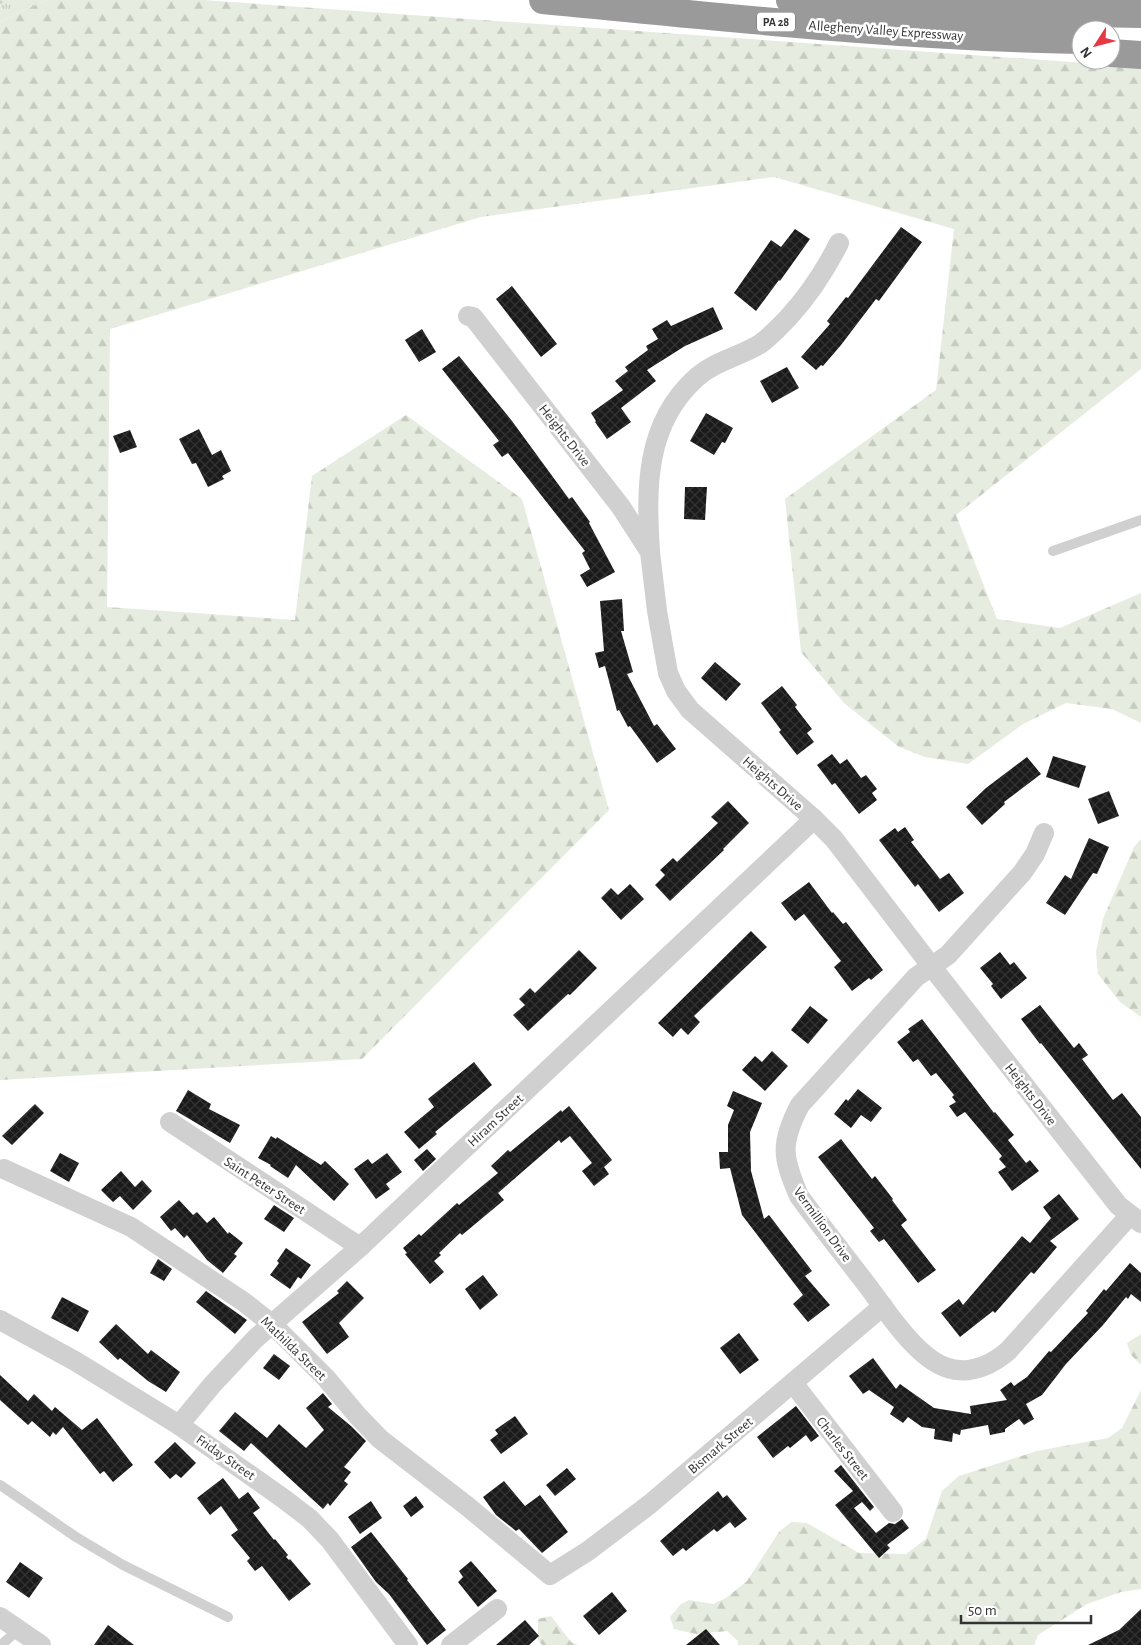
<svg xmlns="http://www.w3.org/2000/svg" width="1141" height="1645" font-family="'Alegreya Sans',sans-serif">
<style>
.grass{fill:url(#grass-tufts)}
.forest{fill:url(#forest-firs)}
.building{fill:url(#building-cross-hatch)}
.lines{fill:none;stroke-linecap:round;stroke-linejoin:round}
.path{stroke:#cdcdcd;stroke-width:3;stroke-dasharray:2.5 2.5;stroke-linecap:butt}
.service{stroke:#d0d0d0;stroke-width:10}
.minor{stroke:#d0d0d0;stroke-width:20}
.motorway{stroke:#9a9a9a;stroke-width:28}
.labels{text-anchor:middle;stroke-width:5;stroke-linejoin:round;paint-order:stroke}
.shield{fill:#fff;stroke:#707070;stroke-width:1}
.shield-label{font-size:12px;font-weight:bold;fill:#333}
.street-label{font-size:14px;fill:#333;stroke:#fff}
</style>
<defs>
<pattern id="grass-tufts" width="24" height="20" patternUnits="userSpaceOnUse" patternTransform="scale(1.25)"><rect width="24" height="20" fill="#e6ecdf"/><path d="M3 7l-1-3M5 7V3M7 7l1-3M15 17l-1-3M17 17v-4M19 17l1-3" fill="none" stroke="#c6cbc0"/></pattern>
<pattern id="forest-firs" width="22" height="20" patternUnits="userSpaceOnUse" patternTransform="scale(1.25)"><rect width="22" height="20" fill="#e6ecdf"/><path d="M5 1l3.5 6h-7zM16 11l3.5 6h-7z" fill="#c6cbc0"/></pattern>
<pattern id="building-cross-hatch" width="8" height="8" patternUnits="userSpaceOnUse" patternTransform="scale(1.25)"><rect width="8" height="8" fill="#1a1a1a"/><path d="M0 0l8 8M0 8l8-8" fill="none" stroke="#333"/></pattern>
</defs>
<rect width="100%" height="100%" fill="#fff"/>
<polygon class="grass" points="0,0 46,0 0,22"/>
<g class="forest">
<polygon points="46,0 203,0 1141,67 1141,369 956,515 997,619 1060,628 1141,593 1141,723 1112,709 1066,703 1023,724 968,764 925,757 899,747 844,703 801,652 785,499 936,390 954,229 774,177 481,217 110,329 107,607 295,620 312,476 406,415 522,499 609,810 362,1059 0,1080 0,22"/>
<polygon points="1141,839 1141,1017 1120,1002 1098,974 1096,952 1103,919 1134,847"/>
<polygon points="1141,1334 1141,1365 1131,1355 1127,1343"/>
<polygon points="1141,1390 1141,1589 1121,1592 1087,1604 1038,1635 1034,1645 738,1645 738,1641 727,1631 696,1634 674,1629 670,1617 681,1604 689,1600 713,1604 726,1598 747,1581 779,1532 791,1522 807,1523 859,1553 906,1554 926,1539 942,1491 959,1476 1037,1451 1108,1438 1122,1428"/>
<polygon points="551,1616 571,1642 578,1645 542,1645 538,1640 538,1619"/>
</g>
<g class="building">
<polygon points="901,227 922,242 879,301 876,299 841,345 823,366 821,365 816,370 801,357 830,324 827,321 846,297 848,298"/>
<polygon points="795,229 810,239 780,281 779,280 756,311 734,293 771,240 781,247"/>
<polygon points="512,286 557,344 541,357 496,299"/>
<polygon points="713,307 723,329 685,346 647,370 656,381 621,408 631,422 607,439 595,422 596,421 591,413 623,390 615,381 628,371 625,367 648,350 646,346 658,339 652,329 667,320 671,326"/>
<polygon points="422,329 436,352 419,362 405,340"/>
<polygon points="459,356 512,421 569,499 572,497 590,522 589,523 615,572 587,587 580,575 590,569 582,553 585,551 508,453 502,457 493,445 499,441 442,369"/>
<polygon points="787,367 799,388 772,403 760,381"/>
<polygon points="706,413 733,428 725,443 722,442 714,455 690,441"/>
<polygon points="199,429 212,455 221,450 231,471 222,476 224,479 208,487 196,463 192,464 179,439"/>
<polygon points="130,430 137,447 120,453 113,436"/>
<polygon points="685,487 707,487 705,520 684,519"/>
<polygon points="622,599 624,631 621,631 633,672 627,674 654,726 657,724 676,749 657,763 630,726 628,727 619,710 617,711 605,666 599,668 595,653 604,651 600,601"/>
<polygon points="715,662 741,684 726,701 701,678"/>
<polygon points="782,686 797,705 795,707 812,729 807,733 814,742 797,755 779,732 781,730 761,703"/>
<polygon points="832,754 840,764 847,759 861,778 866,775 877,789 872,793 877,800 859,814 835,783 832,785 817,765"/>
<polygon points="1053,756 1086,766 1079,788 1046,777"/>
<polygon points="1027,757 1041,774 1004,802 1005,804 982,825 966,807 986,788"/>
<polygon points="1109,791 1119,816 1098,824 1088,799"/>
<polygon points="728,801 749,823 723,849 724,850 670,901 655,885 665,875 660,870 673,858 677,862 718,823 711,817"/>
<polygon points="905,827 914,840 911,842 940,879 949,873 964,893 939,912 918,884 915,887 879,840 895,828 898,832"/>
<polygon points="1089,838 1109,847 1097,874 1093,873 1065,915 1046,903 1065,875 1071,879"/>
<polygon points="809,882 832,913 833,912 843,924 846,922 883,970 871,980 869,978 852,991 834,967 841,961 804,914 795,921 781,903"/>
<polygon points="630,884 644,899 621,920 601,898 611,888 618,895"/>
<polygon points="751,931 767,947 694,1016 700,1022 688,1035 681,1028 673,1037 658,1023"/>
<polygon points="579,950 597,968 570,995 568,994 528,1031 513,1015 525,1005 519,999 530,988 535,993"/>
<polygon points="1000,952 1010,965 1014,962 1027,978 1001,999 991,986 993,984 980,968"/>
<polygon points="1040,1005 1074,1048 1079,1043 1088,1055 1082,1059 1113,1100 1122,1093 1141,1117 1141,1169 1041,1043 1040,1044 1021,1019"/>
<polygon points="810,1006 828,1020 808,1044 791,1030"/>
<polygon points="922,1019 994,1113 995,1112 1014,1135 1008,1140 1026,1163 1030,1160 1039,1171 1012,1191 998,1172 1006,1167 999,1159 1002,1156 965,1112 957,1117 949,1106 956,1102 952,1097 954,1095 936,1073 931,1076 918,1059 913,1062 897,1042 910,1032 908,1029"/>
<polygon points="772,1051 788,1066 765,1091 742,1070 755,1056 762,1062"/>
<polygon points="474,1062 492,1085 435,1132 437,1134 419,1149 404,1132 434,1107 428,1099"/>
<polygon points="858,1089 882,1108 871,1122 861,1115 851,1128 834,1114 846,1099 848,1101"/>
<polygon points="188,1090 211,1104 209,1109 240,1125 230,1143 176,1111"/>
<polygon points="733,1091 762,1103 750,1132 751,1171 764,1219 769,1215 792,1245 812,1271 805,1276 830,1305 808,1322 793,1304 803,1295 742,1215 730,1168 720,1169 719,1152 728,1152 728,1125 734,1110 727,1106"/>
<polygon points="35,1104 44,1113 12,1145 2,1136"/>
<polygon points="569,1106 612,1160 604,1167 609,1174 594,1186 582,1171 592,1163 570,1136 561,1143 559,1140 498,1193 504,1200 462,1235 460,1233 439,1253 441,1255 434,1261 444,1272 430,1284 405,1254 407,1253 403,1248 419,1234 421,1236 457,1203 459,1205 498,1173 491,1166 508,1150 510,1152 561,1110 562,1112"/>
<polygon points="271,1136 276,1139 277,1137 321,1165 325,1161 349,1184 334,1201 296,1165 288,1178 270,1166 271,1165 258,1158"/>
<polygon points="841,1139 872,1179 875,1176 893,1199 892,1200 907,1220 901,1225 936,1270 918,1283 884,1239 879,1242 870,1231 874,1228 818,1157"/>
<polygon points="427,1149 436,1159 423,1171 414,1160"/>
<polygon points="60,1153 79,1163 69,1182 50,1171"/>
<polygon points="387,1153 402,1172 386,1184 390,1189 376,1199 354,1169 368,1159 372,1164"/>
<polygon points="121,1171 135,1187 142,1180 152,1191 133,1210 120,1196 113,1202 101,1190"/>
<polygon points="1059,1194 1079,1219 1050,1241 1057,1247 1034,1274 1031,1272 995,1313 993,1311 960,1337 941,1313 959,1299 963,1305 1022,1236 1030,1243 1051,1218 1043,1207"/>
<polygon points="179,1200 193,1215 197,1212 207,1223 214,1217 228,1234 229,1232 243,1243 234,1254 237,1256 223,1273 207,1260 187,1235 184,1238 175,1228 171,1231 160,1217"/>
<polygon points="274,1205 294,1218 284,1232 264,1219"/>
<polygon points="286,1248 311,1265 301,1279 298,1277 290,1289 270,1275 279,1263 277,1261"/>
<polygon points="158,1259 172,1269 164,1281 150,1273"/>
<polygon points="1130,1263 1141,1273 1141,1302 1131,1294 1128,1299 1126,1297 1103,1325 1066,1364 1042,1395 1026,1404 1034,1419 1024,1425 1019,1419 1005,1429 1005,1432 990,1435 988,1425 961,1430 960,1435 953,1433 952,1442 934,1439 935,1429 922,1427 908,1417 903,1423 890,1414 894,1407 869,1390 863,1394 849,1376 873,1358 896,1389 900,1384 934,1408 971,1414 970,1406 1007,1400 1000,1390 1011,1382 1014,1386 1027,1377 1049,1351 1051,1352 1088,1313 1086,1311 1104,1289 1106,1291"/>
<polygon points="483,1275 498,1295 480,1310 465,1289"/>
<polygon points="347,1281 364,1298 339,1323 349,1337 327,1354 302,1322 339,1293 337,1291"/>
<polygon points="206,1291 247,1320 235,1334 196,1302"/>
<polygon points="62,1297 89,1311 78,1332 51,1318"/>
<polygon points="116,1324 148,1354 151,1350 180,1372 166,1392 148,1381 120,1358 118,1360 99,1342"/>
<polygon points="739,1333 759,1360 740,1374 720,1348"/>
<polygon points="274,1354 290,1366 279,1380 263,1368"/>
<polygon points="0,1375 28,1401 34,1394 52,1411 55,1407 82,1430 97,1418 133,1465 113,1482 104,1471 100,1474 63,1427 56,1435 53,1432 50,1437 32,1421 28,1425 0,1400"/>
<polygon points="323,1393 332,1404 328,1407 351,1426 366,1441 344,1467 351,1472 344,1481 348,1484 330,1506 328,1503 323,1509 251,1443 244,1451 219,1431 235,1412 267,1438 279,1424 306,1448 324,1430 306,1408"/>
<polygon points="796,1406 819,1436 811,1442 806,1435 790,1448 788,1446 773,1458 757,1437"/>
<polygon points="515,1416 528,1434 501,1454 490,1440 498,1434 495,1430"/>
<polygon points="175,1442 196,1463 181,1478 176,1474 170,1479 154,1462"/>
<polygon points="841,1465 874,1507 870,1511 862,1502 854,1508 876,1533 889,1523 895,1524 902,1519 909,1528 887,1545 890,1548 879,1558 835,1505 853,1491 834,1471"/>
<polygon points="567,1468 576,1479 555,1496 546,1485"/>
<polygon points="223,1478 239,1499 248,1492 260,1508 253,1513 274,1540 275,1539 288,1555 286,1557 289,1560 290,1559 311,1584 289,1601 262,1566 255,1571 247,1561 250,1558 231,1535 238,1530 221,1506 210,1515 197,1498"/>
<polygon points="504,1481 525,1506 540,1495 568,1532 542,1553 519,1529 516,1531 496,1515 483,1497"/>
<polygon points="718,1491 723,1498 727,1495 747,1519 735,1528 730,1522 717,1532 714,1529 686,1551 683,1548 673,1556 660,1541"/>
<polygon points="416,1496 424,1507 411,1517 403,1506"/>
<polygon points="371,1501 382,1518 360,1534 348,1517"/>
<polygon points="371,1532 408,1579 407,1580 446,1630 427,1645 389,1594 376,1582 351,1547"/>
<polygon points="471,1561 497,1591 478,1607 458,1582 463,1577 459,1571"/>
<polygon points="20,1562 43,1578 29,1598 6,1582"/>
<polygon points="612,1592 627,1611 599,1635 583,1616"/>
<polygon points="1141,1609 1141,1645 1088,1645 1119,1630"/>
<polygon points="525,1620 539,1636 529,1645 496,1645"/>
<polygon points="108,1625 134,1645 94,1645"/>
<polygon points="706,1629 720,1645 686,1645"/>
</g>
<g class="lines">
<polyline class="path" points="0,3 3,0"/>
<g class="service">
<polyline points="1053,551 1141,520"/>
<polyline points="0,1485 76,1537 123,1565 228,1617"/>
<polyline points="1,1645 18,1630"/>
</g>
<g class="minor">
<polyline points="468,316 473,317 621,507 650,552 657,611 668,673 676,691 690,710 814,819 834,839 932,967 1118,1205 1141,1223"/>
<path d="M650 551C646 488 645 424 696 378 715 361 739 357 760 344 770 337 779 327 788 318 809 295 825 271 839 243"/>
<path d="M1044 833 1035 854 1022 873 948 955 916 977 800 1105C780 1143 782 1157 799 1196 821 1226 844 1255 867 1285 886 1310 915 1356 945 1367 969 1376 990 1366 1008 1351L1130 1215"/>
<polyline points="170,1122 360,1247"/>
<polyline points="4,1169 131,1227 244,1302 272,1324 326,1378 357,1415 380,1439 467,1506 550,1575 588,1551 650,1504 883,1306"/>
<polyline points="0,1320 75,1361 179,1425 284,1499 310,1519 330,1540 408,1645"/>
<polyline points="793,1383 893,1512"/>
<polyline points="179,1425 212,1385 255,1339 360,1247 814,819"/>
<polyline points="0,1617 41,1645"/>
<polyline points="451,1645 497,1609"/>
</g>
<g class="motorway">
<path d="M543 0C722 17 901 37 1081 40"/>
<polyline points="790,0 908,10 1141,14"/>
<polyline points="1111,53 1141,55"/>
</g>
</g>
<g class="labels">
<rect class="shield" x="757" y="12.5" width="38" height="19" rx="4"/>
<g class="shield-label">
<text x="776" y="26">PA 28</text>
</g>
<g class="street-label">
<text transform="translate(886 30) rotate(4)" y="5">Allegheny Valley Expressway</text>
<text transform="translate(565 435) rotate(52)" y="5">Heights Drive</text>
<text transform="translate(773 783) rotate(41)" y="5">Heights Drive</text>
<text transform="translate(1031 1094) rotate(52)" y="5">Heights Drive</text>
<text transform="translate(495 1120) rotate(-43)" y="5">Hiram Street</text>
<text transform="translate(265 1185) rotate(33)" y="5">Saint Peter Street</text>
<text transform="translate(823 1224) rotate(54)" y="5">Vermillion Drive</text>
<text transform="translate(294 1348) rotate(44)" y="5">Mathilda Street</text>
<text transform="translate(720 1445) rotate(-40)" y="5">Bismark Street</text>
<text transform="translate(843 1448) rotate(52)" y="5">Charles Street</text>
<text transform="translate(226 1457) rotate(35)" y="5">Friday Street</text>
</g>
</g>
<g transform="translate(1096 45) rotate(234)"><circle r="24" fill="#ffffff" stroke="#adadad"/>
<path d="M0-4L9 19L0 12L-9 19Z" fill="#e63946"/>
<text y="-8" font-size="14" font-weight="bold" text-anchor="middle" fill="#333333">N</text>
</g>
<path d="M961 1615v8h130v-8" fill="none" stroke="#333333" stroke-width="2.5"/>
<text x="968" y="1615" font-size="15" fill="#333333" stroke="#ffffff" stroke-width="4" paint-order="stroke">50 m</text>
</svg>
